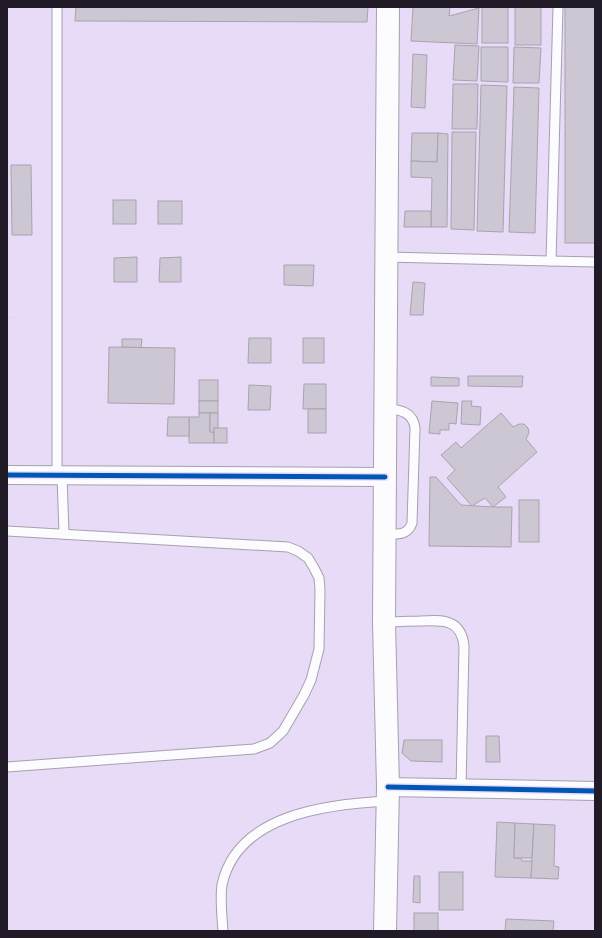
<svg xmlns="http://www.w3.org/2000/svg" width="602" height="938" font-family="Jost,sans-serif">
<style>
.built{fill:#e8dbf7}
.building{fill:#cdc6d3;stroke:#a9a3b0}
.lines{fill:none;stroke-linecap:round;stroke-linejoin:round}
.service-casing{stroke:#a6a0ad;stroke-width:11}
.minor-casing{stroke:#a6a0ad;stroke-width:20}
.secondary-casing{stroke:#a6a0ad;stroke-width:24}
.path{stroke:#dbd9de;stroke-width:2.5;stroke-dasharray:2 2;stroke-linecap:butt}
.service{stroke:#fcfbfe;stroke-width:9}
.minor{stroke:#fcfbfe;stroke-width:18}
.secondary{stroke:#fcfbfe;stroke-width:22}
.cycleway-casing{stroke:#ecdffc;stroke-width:8}
.cycleway{stroke:#0057b8;stroke-width:5}
</style>
<rect width="100%" height="100%" fill="#ede5f6"/>
<rect class="built" x="7" y="7" width="588" height="924"/>
<g class="building">
<polygon points="76,7 368,7 367,22 75,21"/>
<polygon points="413,7 450,7 449,16 479,8 477,44 411,41"/>
<rect x="482" y="7" width="26" height="36"/>
<rect x="515" y="7" width="26" height="38"/>
<rect x="565" y="7" width="30" height="236"/>
<polygon points="455,45 479,46 477,81 453,80"/>
<polygon points="481,47 508,47 508,82 481,81"/>
<polygon points="514,47 541,48 539,83 513,83"/>
<polygon points="413,54 427,55 425,108 411,107"/>
<polygon points="453,84 478,84 477,129 452,129"/>
<polygon points="481,85 507,86 503,232 477,231"/>
<polygon points="514,87 539,88 535,233 509,232"/>
<polygon points="452,132 476,132 474,230 451,229"/>
<polygon points="412,133 438,133 437,162 411,161"/>
<polygon points="438,133 448,134 447,227 431,227 432,178 411,177 411,161 437,162"/>
<polygon points="11,165 31,165 32,235 12,235"/>
<rect x="113" y="200" width="23" height="24"/>
<rect x="158" y="201" width="24" height="23"/>
<polygon points="405,211 431,211 431,227 404,227"/>
<polygon points="137,257 137,282 114,282 114,258"/>
<polygon points="181,257 181,282 159,282 160,258"/>
<polygon points="284,265 314,265 313,286 284,285"/>
<polygon points="413,282 425,283 423,315 410,315"/>
<polygon points="249,338 271,338 271,363 248,363"/>
<rect x="303" y="338" width="21" height="25"/>
<polygon points="122,339 142,339 141,348 122,347"/>
<polygon points="109,347 175,348 174,404 108,403"/>
<polygon points="468,376 523,376 522,387 468,386"/>
<polygon points="431,377 459,378 459,386 431,386"/>
<rect x="199" y="380" width="19" height="21"/>
<polygon points="304,384 326,384 326,409 303,409"/>
<polygon points="249,385 271,386 270,410 248,410"/>
<rect x="199" y="401" width="19" height="12"/>
<polygon points="432,401 458,403 456,424 449,423 449,430 440,430 440,434 429,433"/>
<polygon points="462,401 472,401 471,406 481,407 480,425 461,424"/>
<rect x="308" y="409" width="18" height="24"/>
<polygon points="199,413 210,413 210,432 214,432 214,443 189,443 189,417 199,417"/>
<polygon points="210,413 218,413 218,429 214,428 214,432 210,432"/>
<polygon points="501,413 513,427 519,424 524,424 528,428 529,433 526,439 537,452 498,487 506,497 493,507 485,498 472,506 447,478 455,470 441,455 456,442 461,448"/>
<polygon points="168,417 189,417 189,436 167,436"/>
<rect x="214" y="428" width="13" height="15"/>
<polygon points="430,477 436,477 461,505 493,507 512,507 511,547 429,546"/>
<rect x="519" y="500" width="20" height="42"/>
<polygon points="486,736 499,736 500,762 486,762"/>
<polygon points="404,740 442,740 442,762 411,761 402,753"/>
<polygon points="497,822 515,823 514,858 521,858 522,861 532,861 531,878 495,877"/>
<polygon points="515,823 534,824 532,858 514,858"/>
<polygon points="534,824 555,825 554,866 559,867 558,879 531,878"/>
<rect x="439" y="872" width="24" height="38"/>
<polygon points="414,876 420,876 420,903 413,902"/>
<rect x="414" y="913" width="24" height="18"/>
<polygon points="506,919 554,921 553,931 505,931"/>
</g>
<g class="lines">
<g class="service-casing">
<g id="service">
<polyline points="57,7 57,475"/>
<polyline points="386,257 595,262"/>
<polyline points="551,261 558,7"/>
<polyline points="62,475 64,534"/>
<polyline points="7,531 288,547 298,551 308,558 314,568 319,578 320,589 319,649 311,680 304,695 283,731 270,743 254,749 7,767"/>
<path d="M385 534C396 534 408 536 412 523L415 428C413 411 399 410 385 408"/>
<path d="M384 622C396 622 407 621 419 621 441 620 461 618 464 646L461 788"/>
<path d="M223 931C222 918 220 897 222 885 237 814 328 804 388 801"/>
</g>
</g>
<g class="minor-casing">
<g id="minor">
<polyline points="7,475 385,477"/>
<polyline points="388,787 595,791"/>
</g>
</g>
<g class="secondary-casing">
<polyline id="secondary" points="385,931 388,787 384,622 388,7"/>
</g>
<polyline class="path" points="7,318 15,318"/>
<use href="#service" class="service"/>
<use href="#minor" class="minor"/>
<use href="#secondary" class="secondary"/>
<g class="cycleway-casing">
<g id="cycleway">
<polyline points="7,475 385,477"/>
<polyline points="388,787 595,791"/>
</g>
</g>
<use href="#cycleway" class="cycleway"/>
</g>
<rect width="602" height="938" fill="none" stroke="#201b26" stroke-width="16"/>
</svg>
